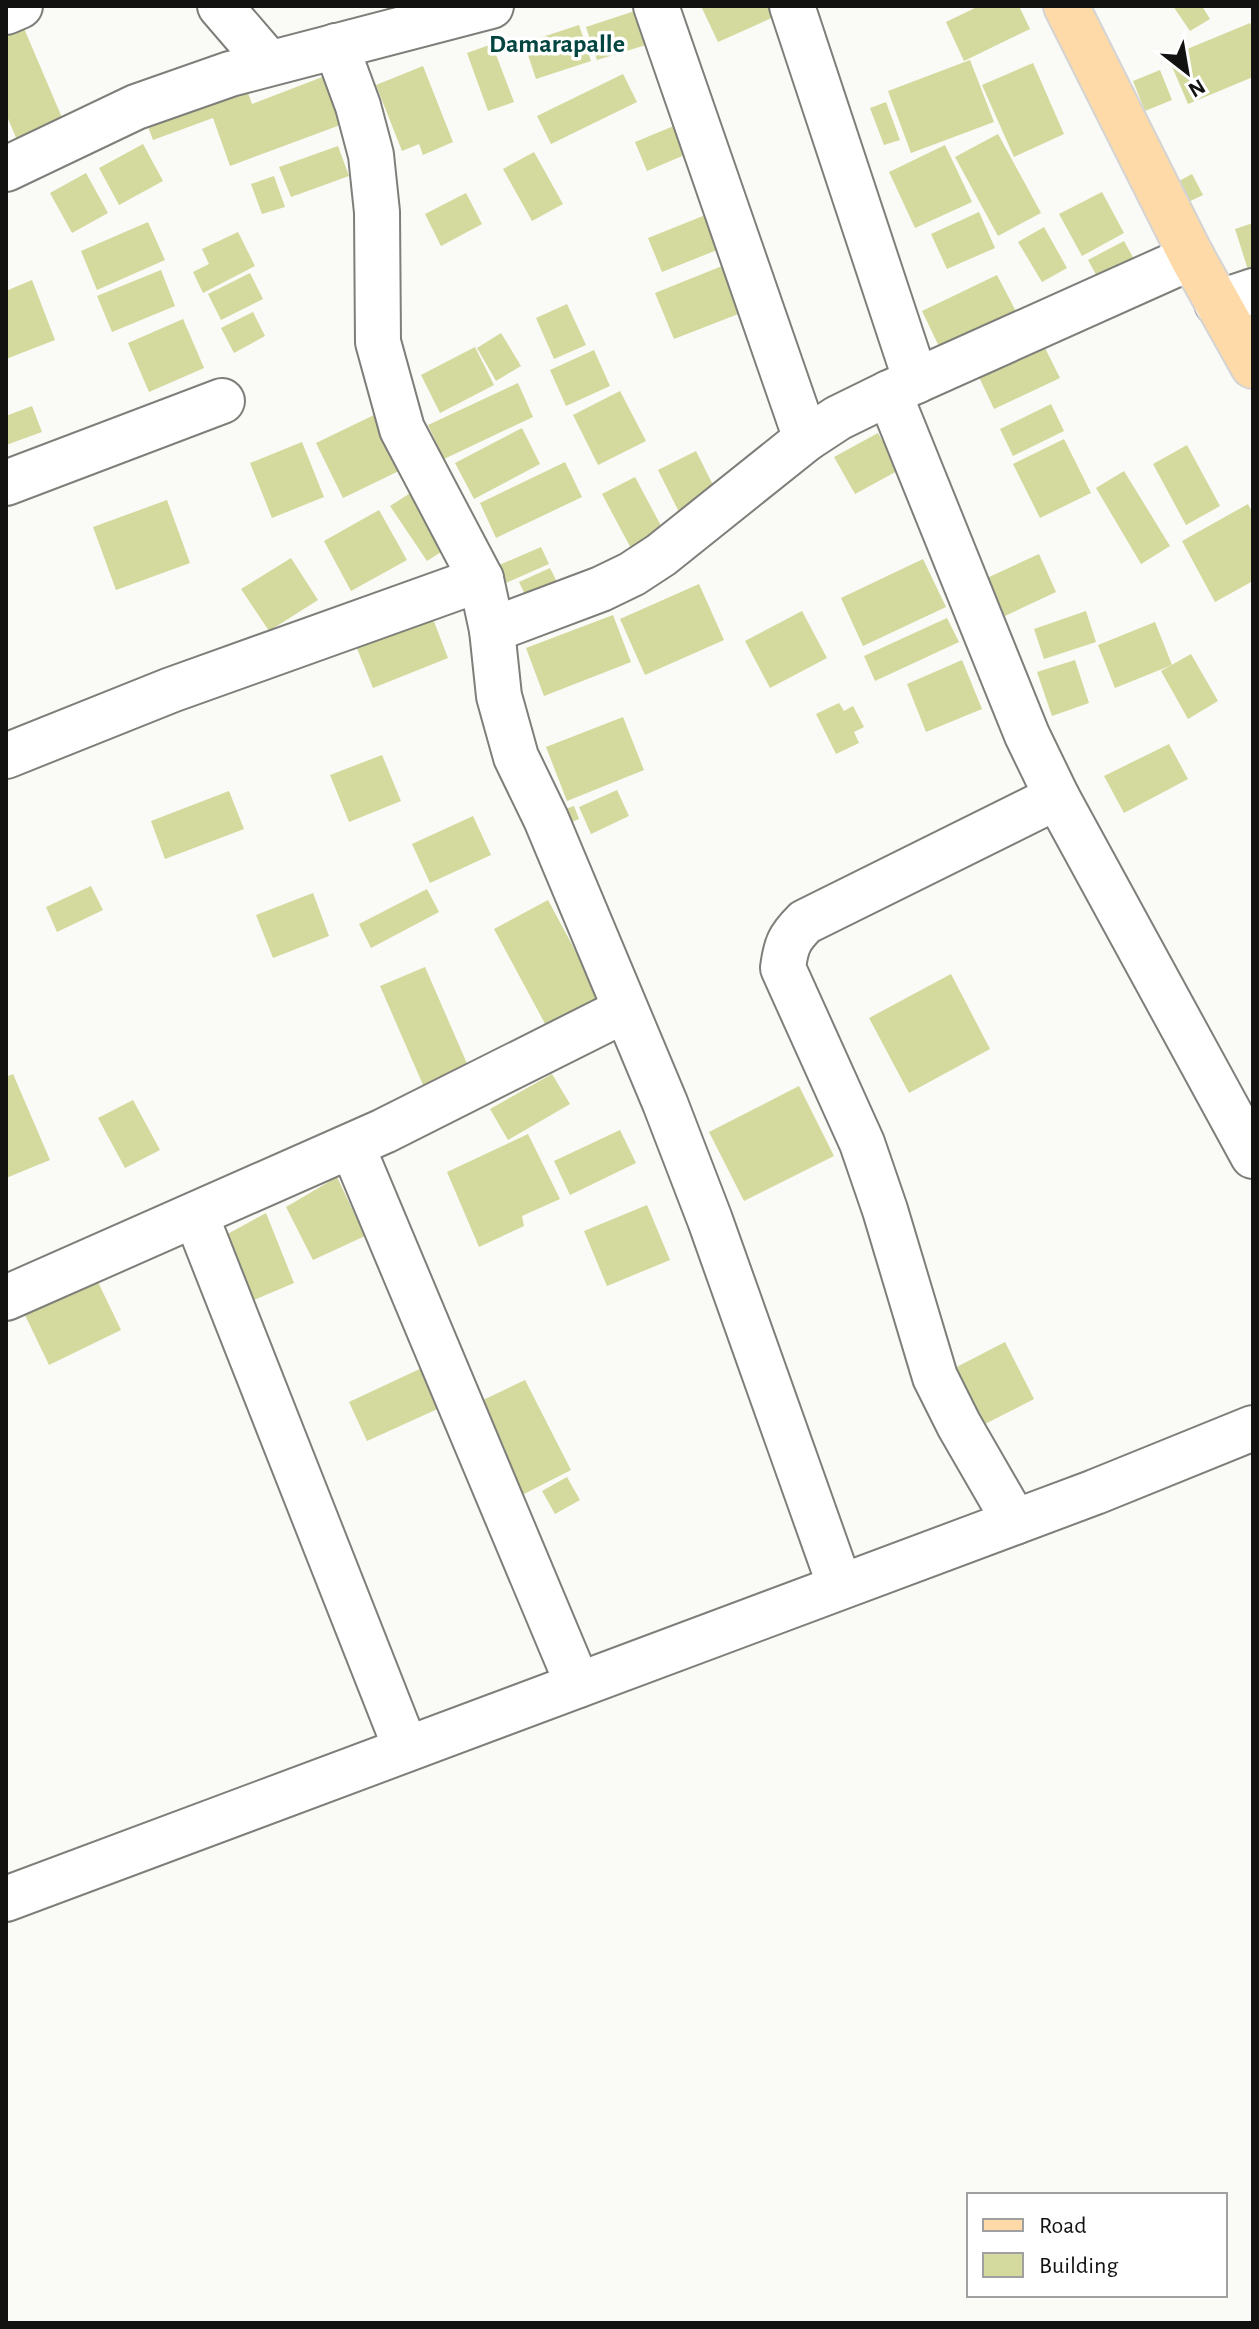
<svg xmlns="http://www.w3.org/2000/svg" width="1259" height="2329" font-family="'Alegreya Sans',sans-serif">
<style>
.building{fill:#d4da9d}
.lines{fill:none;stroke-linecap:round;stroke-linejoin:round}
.minor-casing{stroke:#7e7e7a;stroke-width:48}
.major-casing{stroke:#d4d4d4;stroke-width:48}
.minor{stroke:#fff;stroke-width:44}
.major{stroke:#fddaa7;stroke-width:44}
.labels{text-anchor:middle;stroke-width:7;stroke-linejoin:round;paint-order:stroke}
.quarter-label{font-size:26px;font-weight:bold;fill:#02443f;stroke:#fff}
</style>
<rect width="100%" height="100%" fill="#fafaf6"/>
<g class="building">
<polygon points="650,6 672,69 656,75 646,45 597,60 586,27"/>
<polygon points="701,6 769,6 774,17 718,42"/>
<polygon points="979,6 1019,6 1030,29 964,61 946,22"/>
<polygon points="1173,6 1202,6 1210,19 1190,31"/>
<polygon points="1250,23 1253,31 1253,77 1188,104 1168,57"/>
<polygon points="579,25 591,61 536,79 524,43"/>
<polygon points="23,26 63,120 17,140 6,114 6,33"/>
<polygon points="492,44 514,102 488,111 467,53"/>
<polygon points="970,60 994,122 911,153 888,91"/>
<polygon points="1033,63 1064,134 1014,157 982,85"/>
<polygon points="423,66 453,142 423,155 419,144 402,151 376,85"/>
<polygon points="1160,70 1172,100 1145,111 1133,81"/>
<polygon points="623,74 637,102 551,144 537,116"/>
<polygon points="325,76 343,124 230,166 213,118 153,140 143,113 242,77 252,104"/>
<polygon points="886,102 900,140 884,145 870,108"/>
<polygon points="681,123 694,151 647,171 635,142"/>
<polygon points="998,134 1041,213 998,236 955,157"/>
<polygon points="143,144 163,181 119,205 99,168"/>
<polygon points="945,145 972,202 915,228 889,172"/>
<polygon points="338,146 349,176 291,197 279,167"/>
<polygon points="534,152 563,204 532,221 503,169"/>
<polygon points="86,173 108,213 72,233 50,193"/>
<polygon points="1192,174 1203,195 1178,207 1168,187"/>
<polygon points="274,176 285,207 262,214 251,184"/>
<polygon points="1102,192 1124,233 1082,256 1059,214"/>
<polygon points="466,193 482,224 441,246 425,214"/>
<polygon points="979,212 995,248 947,269 931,234"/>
<polygon points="708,214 722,248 662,272 648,238"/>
<polygon points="148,222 165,260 97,290 81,251"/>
<polygon points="1253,223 1253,275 1250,276 1235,229"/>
<polygon points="1044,227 1067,268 1042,282 1018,242"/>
<polygon points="238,232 255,266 203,293 193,272 209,264 202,249"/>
<polygon points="1124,241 1141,272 1105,291 1088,260"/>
<polygon points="727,264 746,311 674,339 655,293"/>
<polygon points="161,270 175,306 112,332 97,296"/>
<polygon points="250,273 263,299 221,320 208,294"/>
<polygon points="997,275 1022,323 946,361 922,311"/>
<polygon points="32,280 55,340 6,359 6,291"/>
<polygon points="567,304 586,345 554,359 536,318"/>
<polygon points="253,312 265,336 234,353 221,328"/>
<polygon points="183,319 204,368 149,392 128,343"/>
<polygon points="501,333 521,366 496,381 477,348"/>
<polygon points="1043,344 1060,378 994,409 978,375"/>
<polygon points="475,347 494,385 440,413 421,375"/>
<polygon points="594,350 610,386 566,406 550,370"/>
<polygon points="518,383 533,417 444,459 428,425"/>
<polygon points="620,391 646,441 598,465 573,415"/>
<polygon points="1051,404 1064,431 1013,456 1000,429"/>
<polygon points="32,406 42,432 6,445 6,416"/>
<polygon points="374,415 401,470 343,498 316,443"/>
<polygon points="522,428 540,464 474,499 455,463"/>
<polygon points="878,433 899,470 855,494 834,457"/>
<polygon points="1064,439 1091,493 1040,518 1013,464"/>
<polygon points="302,442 324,497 272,518 250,463"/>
<polygon points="1187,445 1220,506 1186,525 1153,464"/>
<polygon points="696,451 718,495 680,514 658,470"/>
<polygon points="565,462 582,497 496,538 480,503"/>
<polygon points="1124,471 1170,546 1141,564 1096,488"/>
<polygon points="635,477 667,537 634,554 602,494"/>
<polygon points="412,492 449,547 427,561 390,506"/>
<polygon points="167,500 190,563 116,590 93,527"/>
<polygon points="1248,504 1253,514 1253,581 1215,602 1182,541"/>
<polygon points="379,510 407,560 351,591 324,541"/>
<polygon points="541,547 549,564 499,586 490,569"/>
<polygon points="1039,554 1056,592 1005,616 987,578"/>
<polygon points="291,558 318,600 269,631 241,589"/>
<polygon points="923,559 946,607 863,646 841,598"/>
<polygon points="550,568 565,598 534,613 519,582"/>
<polygon points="699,584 724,640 645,675 620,619"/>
<polygon points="430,611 448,658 373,688 354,641"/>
<polygon points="802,611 827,658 770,688 745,641"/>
<polygon points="1086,611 1096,642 1044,659 1034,629"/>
<polygon points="613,615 631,662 544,696 526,648"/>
<polygon points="947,618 959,642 875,681 864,656"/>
<polygon points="1155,622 1172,665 1115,688 1098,645"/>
<polygon points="1191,654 1218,701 1188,719 1161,671"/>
<polygon points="962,660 982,709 926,732 907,684"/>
<polygon points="1075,660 1089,703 1052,716 1037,672"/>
<polygon points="839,703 844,711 853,706 864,727 854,732 859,743 836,754 816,714"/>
<polygon points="623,717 644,770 567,801 546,747"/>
<polygon points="1169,744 1188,779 1124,813 1104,776"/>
<polygon points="382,755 401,801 349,822 330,775"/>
<polygon points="617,790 629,816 591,834 579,807"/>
<polygon points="229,791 244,829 165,859 151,821"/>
<polygon points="574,806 579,819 557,828 552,814"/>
<polygon points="473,816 491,855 430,883 412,844"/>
<polygon points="91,886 103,910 57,932 46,907"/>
<polygon points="427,889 439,912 371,948 359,924"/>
<polygon points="313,893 329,936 273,958 256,915"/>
<polygon points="548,900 604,1004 550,1033 494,929"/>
<polygon points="425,967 472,1075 427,1094 380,986"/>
<polygon points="951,974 990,1049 909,1093 869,1018"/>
<polygon points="13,1074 50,1160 6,1178 6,1077"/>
<polygon points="552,1074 570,1104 508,1140 490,1109"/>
<polygon points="799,1086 834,1156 744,1201 709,1132"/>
<polygon points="133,1100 160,1150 125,1168 98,1118"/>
<polygon points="620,1130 636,1163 570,1195 554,1161"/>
<polygon points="528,1134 560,1199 522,1216 524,1226 479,1247 447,1172"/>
<polygon points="337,1177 365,1236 313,1260 286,1207"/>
<polygon points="647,1205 670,1260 607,1286 584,1231"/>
<polygon points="266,1213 294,1283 240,1306 211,1243"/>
<polygon points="96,1278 121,1330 49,1365 24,1313"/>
<polygon points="1005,1342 1034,1399 975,1429 947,1372"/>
<polygon points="426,1366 444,1406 367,1441 349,1402"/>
<polygon points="525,1380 571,1470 522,1495 500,1454 505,1449 483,1400"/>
<polygon points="567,1477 580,1500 555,1514 542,1491"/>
</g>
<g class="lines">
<g class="minor-casing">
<g id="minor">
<polyline points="220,6 269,63"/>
<polyline points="656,6 806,439"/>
<polyline points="792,6 916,381"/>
<polyline points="6,12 20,6"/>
<polyline points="336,46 358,106 371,155 377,212 378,342 402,429 481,579 492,630 499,696 516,757 546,819 665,1103 710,1220 840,1586"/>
<polyline points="6,169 136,107 230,74 491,6"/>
<polyline points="1217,303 1253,291"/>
<polyline points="889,393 1027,735 1057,797 1253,1156"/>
<polyline points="6,483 222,401"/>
<polyline points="492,630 601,589 632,574 661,555 806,439 838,418 889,393 1192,257"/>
<polyline points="6,756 171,690 481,579"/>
<polyline points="352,1146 578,1685"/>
<polyline points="196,1216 406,1749"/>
<polyline points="6,1298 384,1131 625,1010"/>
<path d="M1015 1522 959 1425 935 1377 885 1210 862 1143 783 968C786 945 789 938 805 922L1057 797"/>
<polyline points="6,1899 1095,1492 1253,1428"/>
</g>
</g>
<g class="major-casing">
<polyline id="major" points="1066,6 1192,257 1253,366"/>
</g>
<use href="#minor" class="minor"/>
<use href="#major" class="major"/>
</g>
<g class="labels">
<g class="quarter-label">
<text x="557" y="52">Damarapalle</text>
</g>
</g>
<rect width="1259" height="2329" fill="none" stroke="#121211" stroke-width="16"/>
<rect x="967" y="2193" width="260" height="104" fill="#ffffff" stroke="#a0a0a0" stroke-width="2"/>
<rect x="983" y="2219" width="40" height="12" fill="#fddaa7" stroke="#a0a0a0" stroke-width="2"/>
<text x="1039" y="2233" font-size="24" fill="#121211">Road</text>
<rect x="983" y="2253" width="40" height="24" fill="#d4da9d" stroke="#a0a0a0" stroke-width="2"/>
<text x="1039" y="2273" font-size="24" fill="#121211">Building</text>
<g transform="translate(1187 72) rotate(149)" stroke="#ffffff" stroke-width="6" paint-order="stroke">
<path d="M0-6L14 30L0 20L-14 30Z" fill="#121211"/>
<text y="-12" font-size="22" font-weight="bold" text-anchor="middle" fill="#121211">N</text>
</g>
</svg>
